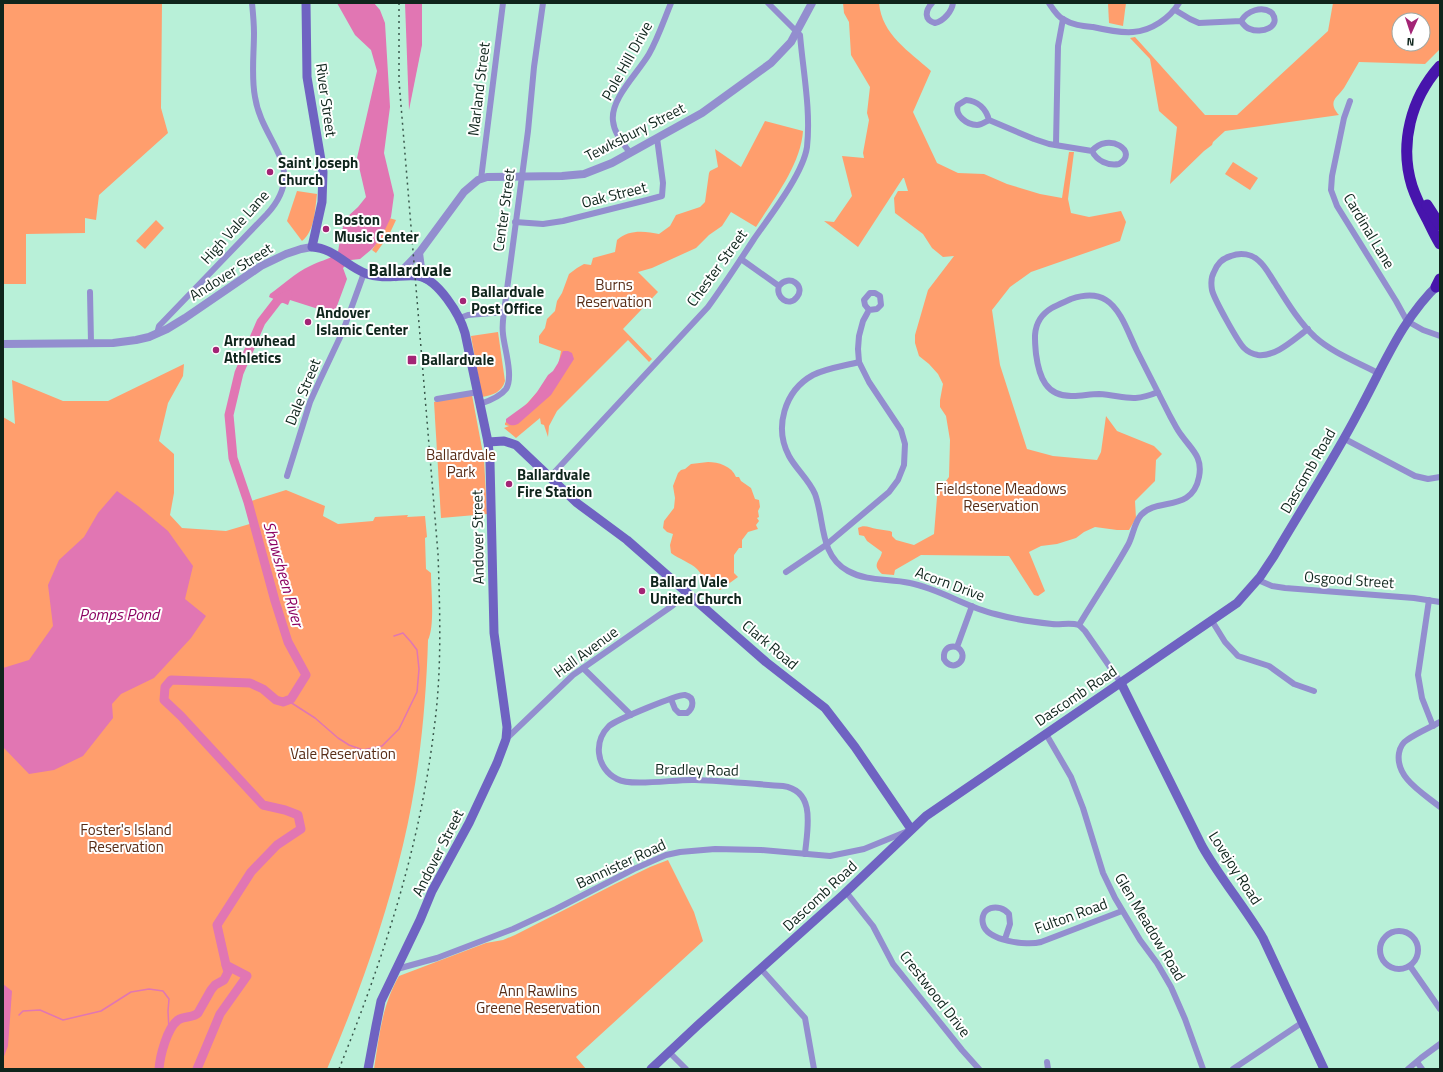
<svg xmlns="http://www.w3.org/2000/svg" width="1443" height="1072" font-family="'Titillium Web',sans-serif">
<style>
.green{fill:#ff9e6d;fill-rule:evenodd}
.water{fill:#e176b3}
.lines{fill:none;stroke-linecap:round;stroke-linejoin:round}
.stream{stroke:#e176b3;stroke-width:1.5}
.river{stroke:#e176b3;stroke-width:9}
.minor{stroke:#938ecf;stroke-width:6}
.tertiary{stroke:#938ecf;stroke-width:8}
.secondary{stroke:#6f63c2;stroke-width:9}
.motorway{stroke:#4715ac;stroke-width:11}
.rail{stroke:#39574b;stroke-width:1.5;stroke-dasharray:2 4;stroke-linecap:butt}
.poi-dot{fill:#a32475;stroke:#fff;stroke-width:1.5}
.labels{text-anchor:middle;stroke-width:4;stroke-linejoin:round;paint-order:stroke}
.street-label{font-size:15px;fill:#0f251c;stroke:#fff}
.poi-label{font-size:15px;font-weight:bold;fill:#0f251c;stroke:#fff;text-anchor:start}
.park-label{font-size:15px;fill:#582d17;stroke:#fff}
.water-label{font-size:16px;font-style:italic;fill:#8b0061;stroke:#fff}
.quarter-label{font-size:17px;font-weight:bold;fill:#0f251c;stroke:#fff}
</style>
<rect width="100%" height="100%" fill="#b8f0d8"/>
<g class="green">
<polygon points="3,3 162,3 161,108 168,133 99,195 96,220 85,218 85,233 26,234 26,284 3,284"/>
<path d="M843 3H879C882 35 909 51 931 71L913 112 937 163 958 173 984 174 1007 184 1040 194 1062 198 1069 152H1074L1068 199 1071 213 1089 217 1121 211 1126 222 1120 241 1031 272 1010 287 992 310 1000 365 1027 449 1053 456 1097 460 1101 452 1106 416 1117 431 1154 446 1162 454 1156 460 1155 481 1135 501 1136 518 1129 530H1117L1095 527 1084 532 1076 538 1057 544 1041 546 1029 552 1045 591 1038 596 1034 595 1009 556 921 555 895 570 894 575 882 574C871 564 880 562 882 552L867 541 864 536 859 535 858 528C865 524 869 528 877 529 881 530 886 530 890 531L892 532V536L896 540 914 545 934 534 938 485 942 486 949 477 950 440 946 416 940 407V400L943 384 938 374 929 364 919 356 915 343V335L928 290 954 256 943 257 932 248 923 234 895 213 894 198 898 191H908L904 178H903L858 247 824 221 834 222 852 196 842 156 864 158 863 153 869 120 867 113 870 87 851 55 849 22 844 13Z"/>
<polygon points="1108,3 1126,3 1123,26 1109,23"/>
<path d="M1333 3H1440V49L1425 64 1359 62C1354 71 1349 79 1344 88 1337 98 1327 101 1339 115L1225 131 1213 142 1212 145 1204 151 1170 184 1177 127 1159 111 1150 59 1130 38 1135 37 1205 115H1237L1328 31ZM1399 20H1423V44H1399Z"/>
<path d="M765 121 803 131C801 164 774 199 756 227L731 212 722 226 709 235 696 248 652 268 638 272 658 292 623 329 652 359 649 362 628 340 557 411 549 426 548 437 544 425 541 424 540 418 516 438 504 428 509 426 505 425V423L520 411 542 387 558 366 561 351 539 343V336L545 328 547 319 555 311 557 301 562 293 569 274 577 268 584 264 591 265 593 258 615 252 617 240C628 229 646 231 659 234L670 226 676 215 700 207 705 202 709 173 710 171 718 167 715 149 741 167Z"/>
<polygon points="1233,162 1258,178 1250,190 1225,174"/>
<path d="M297 191 317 194C315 209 315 231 302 241L287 221Z"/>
<polygon points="389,218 396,220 389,235 376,253 372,250 379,239"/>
<polygon points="156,220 164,228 145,249 136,241"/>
<path d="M498 332 505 381C502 392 493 395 482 397L471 336Z"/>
<path d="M184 364 183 376 168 403 159 441 174 454V493L170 515 182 528 226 531 253 523 248 502 286 490 325 506 323 516 338 524 373 521 375 517 408 515 407 517 425 516 427 537 425 538 426 569 431 573C431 590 435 626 428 640 426 708 419 778 403 845 385 921 358 997 327 1069H3V417L15 424 12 380 63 401H108Z"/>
<polygon points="472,395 484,459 487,514 441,518 434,402"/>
<path d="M708 462C718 462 732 466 736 477H739L741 481 751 488 755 499 759 500 760 507 758 511 759 517 757 518 759 521 756 525 758 529 748 532 742 540V548H739L734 555V573L738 577 720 590 713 585 712 582C705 579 701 574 697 569 691 563 679 559 671 553L670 545 673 534 667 532 663 528 664 521 674 508 675 498 673 486 678 473 681 470 685 469 691 464Z"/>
<path d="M668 860 694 912 703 941 576 1057 586 1069H374C379 1037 382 1005 399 976L486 943 503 940 515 935 615 884 650 867Z"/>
</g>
<g class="water">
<path d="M337 3H374L380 10 385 23 390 107 384 153 394 195 391 217 381 238 372 249 360 259 351 260 343 268 347 279 334 314 290 300 288 305 269 297 270 294C283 285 295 273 310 266 321 260 328 261 338 252L341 233 346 218 358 207 366 197 357 158 377 71 371 50 355 35Z"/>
<polygon points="405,3 422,3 422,45 409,110"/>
<path d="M563 351H568L572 353 574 359 551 395 518 424C513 426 510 426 506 422V419L528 403 537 392 548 375 553 371 558 363Z"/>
<polygon points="117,491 138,506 168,531 193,566 185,599 206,616 191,638 154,678 121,694 112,704 113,718 83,756 54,770 29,774 3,747 3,668 29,660 53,626 48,585 59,560 84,537 98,513"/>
<polygon points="3,984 12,991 8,1046 3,1059"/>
</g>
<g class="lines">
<g class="stream">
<polyline points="287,700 315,718 338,738 349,745 363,750 382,746 399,729 417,692 419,669 417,650 411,642 403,633 394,636"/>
<polyline points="19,1015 23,1011 40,1010 63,1020 101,1011 131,992 149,989 163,991 169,999 168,1011 169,1030"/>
</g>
<g class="river">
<path d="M159 1069C160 1056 167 1028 178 1020 184 1016 193 1018 198 1013L211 990 215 985 224 980 228 972 226 965"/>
<polyline points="197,1069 220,1014 247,976 226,965 217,925 251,872 277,845 301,829 298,815 285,810 263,805 181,716 164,700 165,687 171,680 250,683 263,689 276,700 283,702 291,699 306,675 288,642 275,601 248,502 233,458 229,415 239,373 261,322 278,300 288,295"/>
</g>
<g class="minor">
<path d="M932 3C925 11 924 20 935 23 944 21 952 11 953 3"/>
<path d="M1049 3C1053 9 1057 16 1063 19 1072 25 1083 26 1093 27 1106 30 1120 33 1133 32 1151 31 1170 18 1179 3"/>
<path d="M1175 10 1190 19 1199 23 1241 21C1243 24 1246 28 1250 29 1261 34 1282 27 1272 13 1262 5 1247 11 1241 21"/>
<polyline points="1350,101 1344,118 1332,176 1331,190 1337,206 1396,301 1407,321 1423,330 1440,336"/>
<path d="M989 120C986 109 978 101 966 100L958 105C954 115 967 125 977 125 982 125 985 122 989 120L1034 139 1049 144 1092 151C1097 161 1108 166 1119 164 1140 152 1108 131 1092 151"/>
<polyline points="1056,144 1058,46 1063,19"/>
<path d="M630 153C623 143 614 133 613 121 610 99 638 73 649 54 658 38 664 20 671 3"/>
<polyline points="481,179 503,3"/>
<polyline points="515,222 543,224 563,221 647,200 662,196 663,183 657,138"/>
<path d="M741 259 779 286C775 297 789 308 797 297 806 286 789 273 779 286"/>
<polyline points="90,292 91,343"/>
<polyline points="460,318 468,315 504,312"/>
<path d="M1308 329C1294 339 1276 357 1258 355 1252 354 1248 352 1244 348 1238 342 1214 299 1212 290 1211 284 1211 277 1214 272 1217 264 1223 258 1231 256 1241 252 1252 254 1259 261 1266 267 1270 276 1275 283 1287 302 1299 322 1315 337 1333 353 1357 362 1378 373"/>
<path d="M157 334 159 326 267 214C309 168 262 143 255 97 251 76 254 54 254 33 254 23 253 13 252 3"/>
<path d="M859 362C844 366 827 368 813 375 784 391 774 428 789 456 796 469 809 480 815 494 825 521 819 555 848 571 868 582 889 578 910 583 940 589 966 607 995 614 1013 619 1033 622 1052 624 1061 625 1070 622 1079 625L1085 631 1121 683"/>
<polyline points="437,399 478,392"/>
<path d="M480 404C489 401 500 397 506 389 514 377 504 347 503 334 502 327 503 319 504 312L528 131 534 67 543 3"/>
<polyline points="1343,438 1415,476 1428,479 1440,477"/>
<polyline points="287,476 310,402 319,382 343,331 364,273"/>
<path d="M550 477 708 307C724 285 739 262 754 239 770 216 803 174 807 147 811 110 803 71 800 35L768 3"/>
<polyline points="786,572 826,545 889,492 898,480 904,465 905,444 901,430 869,382 859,362 858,349 859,336 863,321 869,310 877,309 881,305 880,296 875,293 870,293 864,300 865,305 869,310"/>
<polyline points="1258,580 1272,586 1285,588 1414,598 1440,602"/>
<polyline points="1429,600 1418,675 1422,698 1433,726"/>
<polyline points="1212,621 1225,642 1238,656 1269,666 1294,684 1314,691"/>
<path d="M1079 625C1095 598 1113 572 1128 545 1133 536 1134 523 1141 515 1157 497 1192 513 1199 477 1203 457 1192 450 1182 436 1177 430 1174 423 1170 416 1159 394 1148 373 1137 351 1129 335 1121 309 1106 300 1095 293 1083 295 1071 299 1060 304 1047 308 1040 319 1033 330 1035 342 1036 354 1039 377 1046 397 1073 396 1082 396 1090 394 1099 394 1125 396 1132 403 1158 392"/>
<path d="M957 647C972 657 953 675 944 659 943 650 948 645 957 647L972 606"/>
<polyline points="583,668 631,715"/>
<path d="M671 699 675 709 679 713H687C694 708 695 697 685 695 678 694 616 720 609 726 602 733 598 743 599 753 600 764 607 774 617 779 632 787 676 779 695 780 725 781 754 784 783 786 817 791 807 830 805 854"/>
<path d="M1440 722C1429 728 1417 733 1407 740 1402 743 1400 748 1399 753 1395 778 1423 793 1440 807"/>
<polyline points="1046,734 1071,777 1083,808 1103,873 1115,898 1140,940 1157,963 1171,987 1185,1019 1203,1069"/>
<polyline points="506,739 573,675 672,606 688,592"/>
<polyline points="846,892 873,926 893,964 962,1050 979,1069"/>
<circle cx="1399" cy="950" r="19"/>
<path d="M1005 939 1010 924 1009 914C999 902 979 907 983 924 987 941 1027 946 1041 942L1122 911"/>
<polyline points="1410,966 1440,1009"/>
<polyline points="397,969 437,958 513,929 556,909 634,869 666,855 680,852 715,849 761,850 830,856 864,849 908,831"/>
<polyline points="761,969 805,1018 814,1069"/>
<polyline points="669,1052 686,1069"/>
<polyline points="1047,1062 1048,1069"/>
<polyline points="1417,1062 1422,1069"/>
<polyline points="1233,1069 1303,1022"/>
<polyline points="1408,1069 1421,1058 1440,1044"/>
</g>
<g class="tertiary">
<polyline points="419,253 421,268 426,279"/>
<polyline points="396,277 419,253 464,192 478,180 487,177 562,176 584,174 612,163 702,113 771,63 791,42 812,3"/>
<polyline points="3,344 113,343 136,340 149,337 167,329 185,318 261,266 286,254 301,249 312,247"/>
</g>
<g class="secondary">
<path d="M306 3 307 77 323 172 322 202 312 247C334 248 347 267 367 274 384 280 401 274 418 276 438 279 460 315 465 333L488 442 490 462 494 633 507 727 506 739 497 763 469 823 432 891 420 920 381 1001 376 1026 368 1069"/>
<polyline points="488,442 504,441 516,445 577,503 627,540 766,662 825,708 855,747 911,829"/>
<path d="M1121 683 1202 846C1220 878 1244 906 1263 938L1324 1069"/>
<path d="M651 1069 698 1025 844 894 926 816 1237 603 1260 577 1274 556C1302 508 1333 461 1359 411 1383 367 1402 318 1440 283"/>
</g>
<g class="motorway">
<path d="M1440 66C1411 98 1399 144 1412 186 1416 198 1421 208 1427 219 1431 227 1435 236 1440 244"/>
<polyline points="1427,205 1440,225"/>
<polyline points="1436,287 1440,279"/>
</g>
<path class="rail" d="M339 1069C383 960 420 847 434 729 442 672 440 612 438 554L399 81V3"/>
</g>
<g class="poi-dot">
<circle cx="270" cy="172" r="4"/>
<circle cx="326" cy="229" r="4"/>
<circle cx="463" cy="301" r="4"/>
<circle cx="308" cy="322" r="4"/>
<circle cx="216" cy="350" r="4"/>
<rect x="407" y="355" width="10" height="10" rx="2"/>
<circle cx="509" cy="484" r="4"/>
<circle cx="642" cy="591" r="4"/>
</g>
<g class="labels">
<g class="street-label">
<text transform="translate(627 61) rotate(-61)" y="5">Pole Hill Drive</text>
<text transform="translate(479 89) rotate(-83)" y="5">Marland Street</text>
<text transform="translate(326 100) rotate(82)" y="5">River Street</text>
<text transform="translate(635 132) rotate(-27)" y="5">Tewksbury Street</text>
<text transform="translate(614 195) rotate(-14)" y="5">Oak Street</text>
<text transform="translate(504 210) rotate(-82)" y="5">Center Street</text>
<text transform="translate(235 227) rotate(-48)" y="5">High Vale Lane</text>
<text transform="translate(1369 231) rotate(59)" y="5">Cardinal Lane</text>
<text transform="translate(717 268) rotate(-54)" y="5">Chester Street</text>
<text transform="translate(231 272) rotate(-32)" y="5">Andover Street</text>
<text transform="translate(303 392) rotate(-68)" y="5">Dale Street</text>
<text transform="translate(1308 471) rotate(-60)" y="5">Dascomb Road</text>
<text transform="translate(478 537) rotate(-91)" y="5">Andover Street</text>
<text transform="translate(1349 580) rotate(4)" y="5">Osgood Street</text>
<text transform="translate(950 584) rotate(20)" y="5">Acorn Drive</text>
<text transform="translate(770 645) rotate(40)" y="5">Clark Road</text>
<text transform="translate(586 652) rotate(-36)" y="5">Hall Avenue</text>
<text transform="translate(1076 696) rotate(-34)" y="5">Dascomb Road</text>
<text transform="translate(697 770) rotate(1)" y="5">Bradley Road</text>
<text transform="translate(438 853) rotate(-63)" y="5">Andover Street</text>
<text transform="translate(621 864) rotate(-25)" y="5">Bannister Road</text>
<text transform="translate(1235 868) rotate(57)" y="5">Lovejoy Road</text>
<text transform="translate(820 896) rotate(-43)" y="5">Dascomb Road</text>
<text transform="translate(1071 916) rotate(-20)" y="5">Fulton Road</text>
<text transform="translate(1150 927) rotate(59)" y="5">Glen Meadow Road</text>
<text transform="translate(935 994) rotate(52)" y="5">Crestwood Drive</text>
</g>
<g class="poi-label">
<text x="278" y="168">Saint Joseph<tspan x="278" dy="17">Church</tspan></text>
<text x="334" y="225">Boston<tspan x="334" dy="17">Music Center</tspan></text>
<text x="471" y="297">Ballardvale<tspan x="471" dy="17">Post Office</tspan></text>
<text x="316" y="318">Andover<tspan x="316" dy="17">Islamic Center</tspan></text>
<text x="224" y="346">Arrowhead<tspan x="224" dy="17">Athletics</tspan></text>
<text x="421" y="365">Ballardvale</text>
<text x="517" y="480">Ballardvale<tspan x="517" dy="17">Fire Station</tspan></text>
<text x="650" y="587">Ballard Vale<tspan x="650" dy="17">United Church</tspan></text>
</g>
<g class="park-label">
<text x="614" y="290">Burns<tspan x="614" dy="17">Reservation</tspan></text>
<text x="461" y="460">Ballardvale<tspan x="461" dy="17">Park</tspan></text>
<text x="1001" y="494">Fieldstone Meadows<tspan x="1001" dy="17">Reservation</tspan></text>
<text x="343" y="759">Vale Reservation</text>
<text x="126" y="835">Foster's Island<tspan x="126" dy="17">Reservation</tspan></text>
<text x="538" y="996">Ann Rawlins<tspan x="538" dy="17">Greene Reservation</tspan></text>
</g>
<g class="water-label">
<text transform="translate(284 574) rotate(74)" y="6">Shawsheen River</text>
<text x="119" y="620">Pomps Pond</text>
</g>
<g class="quarter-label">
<text x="410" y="276">Ballardvale</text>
</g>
</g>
<rect width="1443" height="1072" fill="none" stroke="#0f251c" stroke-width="8"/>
<g transform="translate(1411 32) rotate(183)"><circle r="19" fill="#ffffff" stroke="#9fa8a4"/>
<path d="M0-3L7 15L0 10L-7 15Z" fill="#a32475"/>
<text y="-6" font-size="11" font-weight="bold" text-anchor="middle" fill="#0f251c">N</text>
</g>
</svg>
